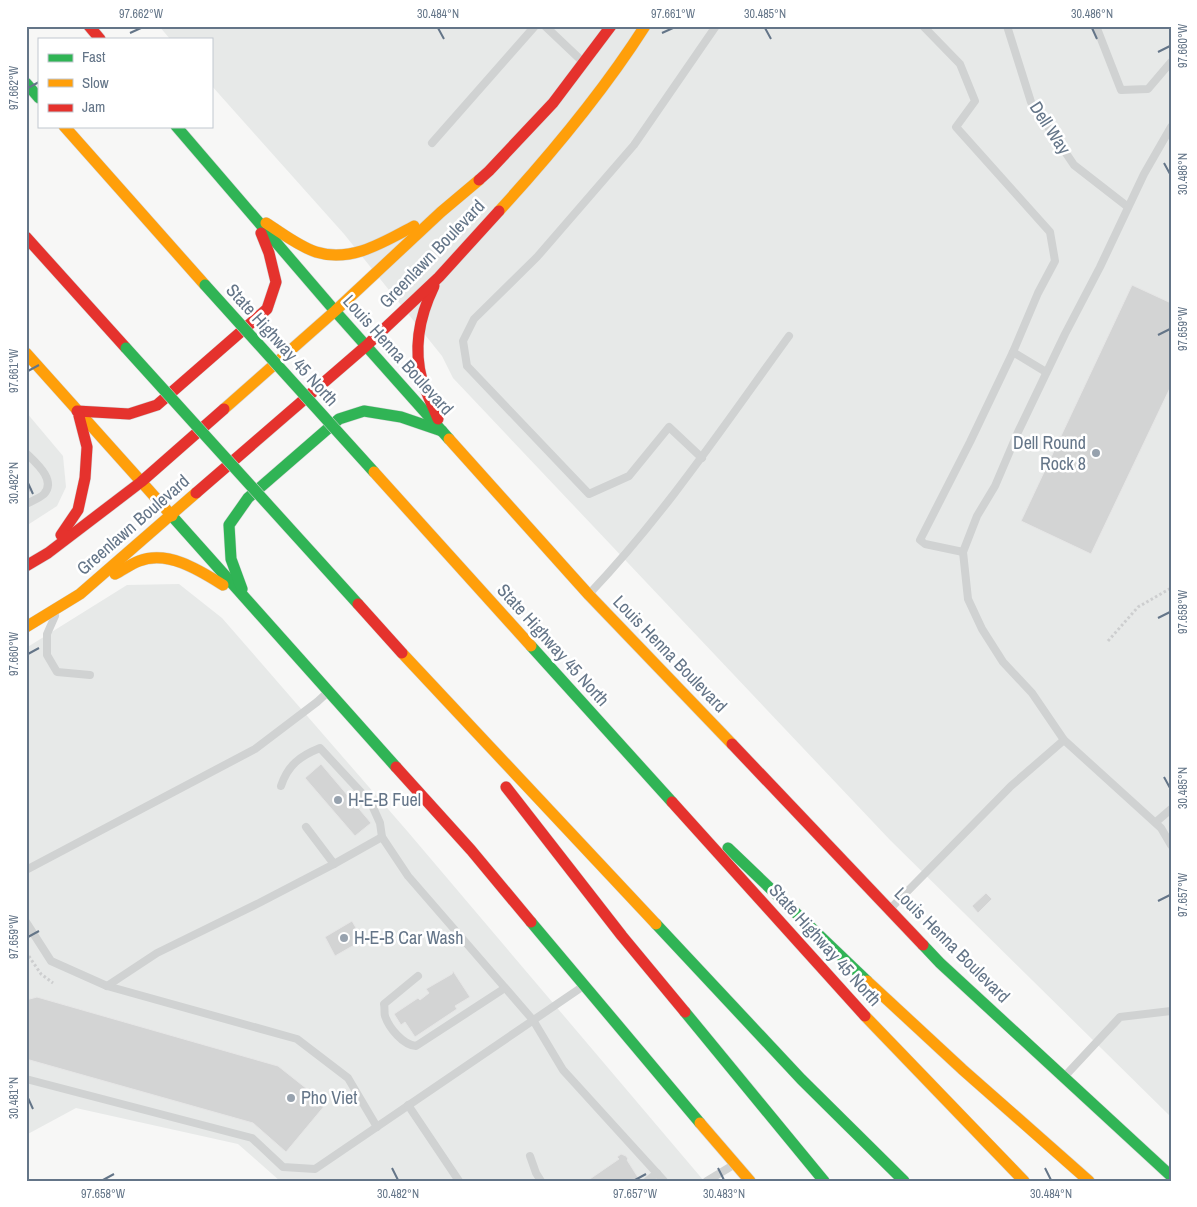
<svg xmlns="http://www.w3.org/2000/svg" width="1197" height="1207" font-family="'Archivo Narrow',sans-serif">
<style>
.built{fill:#e7e9e8}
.building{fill:#d3d4d4;stroke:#e6e6e6}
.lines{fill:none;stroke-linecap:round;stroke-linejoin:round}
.fast-casing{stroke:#d2d4d5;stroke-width:12}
.slow-casing{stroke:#d2d4d5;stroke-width:12}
.jam-casing{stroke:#d2d4d5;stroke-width:12}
.path{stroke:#cdcecf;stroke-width:3;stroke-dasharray:2.5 2.5;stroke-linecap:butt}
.lane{stroke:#d0d2d2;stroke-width:8}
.fast{stroke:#30b455;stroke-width:11}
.slow{stroke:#ff9f0a;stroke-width:11}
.jam{stroke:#e5322d;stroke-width:11}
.fast-bridge-casing{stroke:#d4d5d5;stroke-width:12;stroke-linecap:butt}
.slow-bridge-casing{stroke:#d4d5d5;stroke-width:12;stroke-linecap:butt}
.jam-bridge-casing{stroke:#d4d5d5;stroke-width:12;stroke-linecap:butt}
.fast-bridge{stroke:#30b455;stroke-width:11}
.slow-bridge{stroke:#ff9f0a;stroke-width:11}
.jam-bridge{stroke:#e5322d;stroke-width:11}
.ticks{fill:none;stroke:#647588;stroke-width:2}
.poi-dot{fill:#97a2ae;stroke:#fff;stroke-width:2}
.labels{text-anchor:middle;stroke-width:5;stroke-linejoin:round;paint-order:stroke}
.street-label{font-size:18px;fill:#647588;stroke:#fff}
.poi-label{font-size:18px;fill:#647588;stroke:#fff;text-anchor:start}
.neatline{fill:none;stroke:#647588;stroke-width:2}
.ticks-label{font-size:12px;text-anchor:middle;fill:#647588}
</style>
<rect width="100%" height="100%" fill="#f7f7f6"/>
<g class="built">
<polygon points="159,26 1171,26 1171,1117 890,840 453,378 442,356 344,234 211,85 211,39 170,39"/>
<polygon points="26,412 63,456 66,487 57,506 26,526"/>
<polygon points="179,584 222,618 408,832 704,1181 280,1181 238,1144 76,1108 26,1135 26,648 127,585"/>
</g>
<g class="building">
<polygon points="1132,285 1171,303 1171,386 1091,554 1021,521"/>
<polygon points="26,482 33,489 26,495"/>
<polygon points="321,764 371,823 355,836 305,778"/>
<polygon points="986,893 992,899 978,913 972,906"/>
<polygon points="352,921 363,940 335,956 325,937"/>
<polygon points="453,971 470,997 455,1006 457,1009 415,1037 405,1022 401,1025 394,1014 418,998 420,1000 429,993 426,989 452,974"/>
<polygon points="37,997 278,1066 326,1104 286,1152 253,1123 26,1059 26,1000"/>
<polygon points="621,1154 626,1156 628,1159 627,1160 639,1179 637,1181 587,1181 619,1159 617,1157"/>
</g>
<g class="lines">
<g class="fast-casing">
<g id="fast">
<polyline points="26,83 39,98"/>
<polyline points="176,126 335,311 449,439"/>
<polyline points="172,516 396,767"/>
<polyline points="242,589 231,559 229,525 248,498 339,419 364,411 401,417 442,431"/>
<polyline points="728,848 867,981"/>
<polyline points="531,922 700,1123"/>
<polyline points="656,924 801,1079 904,1181"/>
<polyline points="923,945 940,963 1171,1176"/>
<polyline points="685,1012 824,1181"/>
</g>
</g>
<g class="slow-casing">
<g id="slow">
<polyline points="64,126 205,285"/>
<path d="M499 211C552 153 603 92 645 26"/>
<path d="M266 223C282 233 298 246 316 252 351 263 384 242 414 226"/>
<polyline points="26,353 172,516"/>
<polyline points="224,409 335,311 441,212 479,180"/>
<polyline points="449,439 589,595 732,744"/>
<path d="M115 574C123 570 131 564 139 561 168 550 199 570 223 585"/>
<polyline points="26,627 80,594 196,493"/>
<polyline points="402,653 656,924"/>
<polyline points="867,981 962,1069 1089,1181"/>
<polyline points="865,1016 1024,1181"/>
<polyline points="700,1123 750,1181"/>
</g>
</g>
<g class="jam-casing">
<g id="jam">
<polyline points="89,26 100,39"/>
<polyline points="479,180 489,171 553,103 611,26"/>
<polyline points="26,237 126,348"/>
<path d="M434 286C420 315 413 348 422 380 426 393 433 406 438 419"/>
<polyline points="77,411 129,414 157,405 267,309 276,282 269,253 261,233"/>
<polyline points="196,493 366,346 439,277 499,211"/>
<polyline points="61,535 78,510 85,478 87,447 79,416"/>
<polyline points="26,566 48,553 141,482 224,409"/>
<polyline points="732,744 923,945"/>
<polyline points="396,767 471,850 531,922"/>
<polyline points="506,787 622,936 685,1012"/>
</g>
</g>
<g class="path">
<polyline points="1108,641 1138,607 1171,588"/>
<polyline points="26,952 41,974 53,983"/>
</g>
<g class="lane">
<polyline points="545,26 583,62"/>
<polyline points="923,26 960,64 975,101 956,127 1050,232 1055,261 1038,293 1013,352 970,442 920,540 925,544 963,552"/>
<polyline points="1007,26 1031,102 1074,165 1128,207"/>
<polyline points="1096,26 1121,90 1148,89 1171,62"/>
<polyline points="1171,127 1144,174 1100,267 1065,334 1018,432 995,486 977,516 963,552 968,599 982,629 1003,662 1032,693 1064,740 1161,828 1171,845"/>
<polyline points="432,143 535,26"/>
<polyline points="1013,352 1046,372"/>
<path d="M26 453C35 462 57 480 44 494 40 498 32 501 26 504"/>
<polyline points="702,458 669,427 629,476 589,494 467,366 463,341 474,319 537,257 634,145 716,26"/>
<path d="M590 593C665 514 725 424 789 336"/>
<polyline points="55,616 47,634 47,655 57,672 90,675"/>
<path d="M281 786C288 765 300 756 320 748L371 803 380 823 382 837 408 876 533 1020 563 1070 664 1181"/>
<polyline points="1156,822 1171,809"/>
<polyline points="306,827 334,864"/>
<polyline points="26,870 255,749 317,702 328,692"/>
<polyline points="890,909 1011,786 1064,740"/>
<polyline points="26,922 51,961 107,986 297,1039 348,1078 377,1127"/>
<path d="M418 976 384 1004C385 1008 384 1013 385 1016 389 1028 403 1045 416 1046L505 988"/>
<polyline points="107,986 157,953 259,903 334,864 382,837"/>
<polyline points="1065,1076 1120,1017 1171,1011"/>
<polyline points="26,1079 252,1138 283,1167 315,1169 582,987"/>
<polyline points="408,1105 459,1181"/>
<polyline points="530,1156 536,1173 541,1181"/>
<polyline points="647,1181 657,1173"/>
<polyline points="707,1181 735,1164"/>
</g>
<use href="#fast" class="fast"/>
<use href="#slow" class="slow"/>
<use href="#jam" class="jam"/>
<g class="fast-bridge-casing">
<g id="fast-bridge">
<polyline points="205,285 374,472"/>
<polyline points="126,348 358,604"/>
<polyline points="531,646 672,802"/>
</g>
</g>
<g class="slow-bridge-casing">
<polyline id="slow-bridge" points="374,472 531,646"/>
</g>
<g class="jam-bridge-casing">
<g id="jam-bridge">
<polyline points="358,604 402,653"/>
<polyline points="672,802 865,1016"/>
</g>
</g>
<use href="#fast-bridge" class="fast-bridge"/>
<use href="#slow-bridge" class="slow-bridge"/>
<use href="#jam-bridge" class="jam-bridge"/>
</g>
<path class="ticks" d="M438 28 444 39M765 28 771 39M1092 28 1097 39M130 33 141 28M662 33 673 28M1158 52 1170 46M28 88 39 82M1164 163 1170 174M1158 335 1170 329M28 371 39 365M28 483 33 494M1158 618 1170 612M28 654 39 648M1164 777 1170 788M1158 901 1170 895M28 937 39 931M28 1098 33 1109M392 1168 398 1180M718 1168 724 1180M1045 1168 1051 1180M103 1180 114 1174M635 1180 646 1174"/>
<g class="poi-dot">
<circle cx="1096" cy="453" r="5"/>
<circle cx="338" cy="800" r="5"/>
<circle cx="344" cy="938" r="5"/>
<circle cx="291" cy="1098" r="5"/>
</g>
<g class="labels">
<g class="street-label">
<text transform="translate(1050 128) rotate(57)" y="6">Dell Way</text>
<text transform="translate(432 254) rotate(-46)" y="6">Greenlawn Boulevard</text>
<text transform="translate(282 345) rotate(48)" y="6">State Highway 45 North</text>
<text transform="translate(398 355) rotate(48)" y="6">Louis Henna Boulevard</text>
<text transform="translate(133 525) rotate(-41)" y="6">Greenlawn Boulevard</text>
<text transform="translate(553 645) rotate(48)" y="6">State Highway 45 North</text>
<text transform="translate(670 654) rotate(46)" y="6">Louis Henna Boulevard</text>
<text transform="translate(825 945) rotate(48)" y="6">State Highway 45 North</text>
<text transform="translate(952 945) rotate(45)" y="6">Louis Henna Boulevard</text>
</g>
<g class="poi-label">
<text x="1086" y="449" text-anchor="end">Dell Round<tspan x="1086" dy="21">Rock 8</tspan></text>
<text x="348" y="806">H-E-B Fuel</text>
<text x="354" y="944">H-E-B Car Wash</text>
<text x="301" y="1104">Pho Viet</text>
</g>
</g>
<rect width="1197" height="1207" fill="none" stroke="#ffffff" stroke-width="55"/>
<rect x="38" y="38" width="175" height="90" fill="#ffffff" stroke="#c1c8cf"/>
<rect x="48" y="54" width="25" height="8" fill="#30b455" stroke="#c1c8cf"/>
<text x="82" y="62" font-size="15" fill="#647588">Fast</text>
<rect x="48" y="79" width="25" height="8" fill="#ff9f0a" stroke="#c1c8cf"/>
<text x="82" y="88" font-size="15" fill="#647588">Slow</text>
<rect x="48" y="104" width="25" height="8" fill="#e5322d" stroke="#c1c8cf"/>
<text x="82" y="112" font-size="15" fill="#647588">Jam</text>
<rect x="28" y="28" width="1142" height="1152" class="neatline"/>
<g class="ticks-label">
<text x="141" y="18">97.662°W</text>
<text x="438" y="18">30.484°N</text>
<text x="673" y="18">97.661°W</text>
<text x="765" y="18">30.485°N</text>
<text x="1092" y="18">30.486°N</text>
<text transform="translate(1183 46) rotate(-90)" y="4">97.660°W</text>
<text transform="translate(14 88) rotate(-90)" y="4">97.662°W</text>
<text transform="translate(1183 174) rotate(-90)" y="4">30.486°N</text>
<text transform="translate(1183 329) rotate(-90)" y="4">97.659°W</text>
<text transform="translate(14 371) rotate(-90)" y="4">97.661°W</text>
<text transform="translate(14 483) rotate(-90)" y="4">30.482°N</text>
<text transform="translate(1183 612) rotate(-90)" y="4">97.658°W</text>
<text transform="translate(14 654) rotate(-90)" y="4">97.660°W</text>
<text transform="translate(1183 788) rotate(-90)" y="4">30.485°N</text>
<text transform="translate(1183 895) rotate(-90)" y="4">97.657°W</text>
<text transform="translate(14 937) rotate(-90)" y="4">97.659°W</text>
<text transform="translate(14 1098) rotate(-90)" y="4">30.481°N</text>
<text x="103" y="1198">97.658°W</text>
<text x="398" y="1198">30.482°N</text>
<text x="635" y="1198">97.657°W</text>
<text x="724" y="1198">30.483°N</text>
<text x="1051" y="1198">30.484°N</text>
</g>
</svg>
